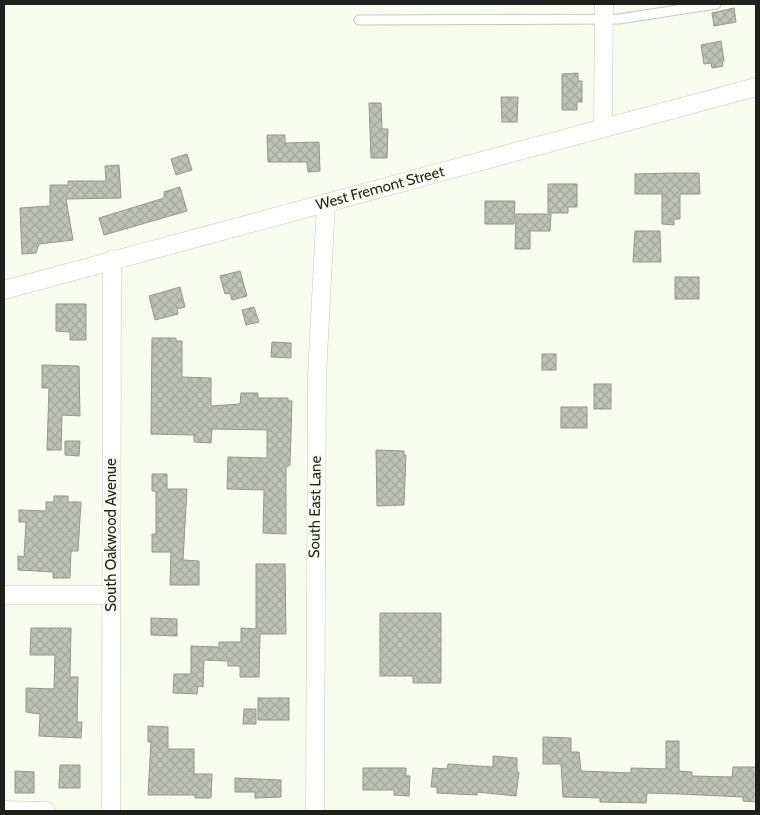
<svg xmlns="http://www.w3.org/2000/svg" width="760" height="815" font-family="Cabin,sans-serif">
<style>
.building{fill:url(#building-cross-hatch);stroke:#94988b}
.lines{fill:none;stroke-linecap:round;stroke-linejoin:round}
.service-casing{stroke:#c5c9bb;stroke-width:11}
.minor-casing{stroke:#c5c9bb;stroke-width:19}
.service{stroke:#fff;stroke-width:9}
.minor{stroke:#fff;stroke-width:18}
.labels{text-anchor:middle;stroke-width:4;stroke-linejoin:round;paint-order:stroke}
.street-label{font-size:15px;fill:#1f201b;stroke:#f8fced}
</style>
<defs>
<pattern id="building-cross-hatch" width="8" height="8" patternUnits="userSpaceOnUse" patternTransform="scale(1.25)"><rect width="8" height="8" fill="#bfc3b5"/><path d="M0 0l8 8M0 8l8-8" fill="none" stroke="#a4a79b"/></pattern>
</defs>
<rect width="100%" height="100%" fill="#f8fced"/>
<g class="building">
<polygon points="734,8 736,22 714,26 712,13"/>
<polygon points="721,41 724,61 722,62 723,66 712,68 711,63 704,64 701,45"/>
<polygon points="578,73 578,81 582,81 582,102 577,102 577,110 562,110 562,74"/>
<polygon points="501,97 518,97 517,122 502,122"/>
<polygon points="369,103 381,103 382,129 388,129 387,158 371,158"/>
<polygon points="267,135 285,135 285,143 319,142 320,171 308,172 307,162 268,162"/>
<polygon points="187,154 192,170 176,175 171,159"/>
<polygon points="119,165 121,198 66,199 73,240 39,244 36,253 22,254 20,208 50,206 50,185 68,185 68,181 106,181 105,166"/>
<polygon points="673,173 699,173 700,194 680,194 680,219 674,219 674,225 662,224 662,194 635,194 635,174"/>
<polygon points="548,184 577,184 577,207 568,207 568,213 548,213"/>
<polygon points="180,187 187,211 104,235 99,218 164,198 164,192"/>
<polygon points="485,201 515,201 514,224 485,224"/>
<polygon points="516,214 551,214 550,231 530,231 530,249 515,249"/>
<polygon points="635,231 660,231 661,262 633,262"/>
<polygon points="240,271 247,296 232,300 230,293 225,294 220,276"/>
<rect x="675" y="277" width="24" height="22"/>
<polygon points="180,287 185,307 177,309 178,314 155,320 149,296"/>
<polygon points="56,304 86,304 86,340 70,340 70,332 56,331"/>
<polygon points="254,307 259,322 246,325 242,310"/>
<polygon points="152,338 176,338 176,341 182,341 182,377 211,378 211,406 240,404 241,393 258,393 258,398 288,398 288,401 292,401 290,465 286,467 286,534 263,533 264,490 227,489 228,457 267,458 267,430 212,429 211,443 194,442 194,435 151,434"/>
<polygon points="272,342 291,343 291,358 271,357"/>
<rect x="542" y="354" width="14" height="16"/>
<polygon points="42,365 79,366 80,416 62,415 61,450 47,450 49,388 42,388"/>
<rect x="594" y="384" width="17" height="25"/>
<rect x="561" y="407" width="26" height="21"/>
<polygon points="65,441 80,441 79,456 65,455"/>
<polygon points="376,450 404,451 404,455 406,455 404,505 377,506"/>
<polygon points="152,474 167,474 167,489 187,489 183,560 199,561 199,585 170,585 171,552 152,552 152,534 156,534 156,491 152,491"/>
<polygon points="54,496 68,496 68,502 81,502 78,551 71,551 70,578 53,578 53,572 18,570 18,556 24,557 26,522 19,522 19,510 46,511 46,502 54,502"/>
<polygon points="256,564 285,564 286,634 260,634 259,677 240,677 240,666 228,666 228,661 204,660 203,687 198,686 197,694 173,693 174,674 191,674 191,646 219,647 219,642 241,642 241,628 256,629"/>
<polygon points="380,613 441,613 441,683 413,683 413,676 380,676"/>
<polygon points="151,618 177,619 177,636 151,635"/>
<polygon points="31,628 71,628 70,677 78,677 77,722 82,722 81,738 39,736 40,714 26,712 26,688 54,689 55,655 30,655"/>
<rect x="258" y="698" width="31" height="22"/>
<polygon points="244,709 256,709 256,724 243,724"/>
<polygon points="148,726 168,727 168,749 194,749 194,774 212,774 211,798 195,798 195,795 148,795 151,742 148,742"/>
<polygon points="543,737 571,738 571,752 579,752 581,771 631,773 631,768 666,769 666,741 679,741 679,771 692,772 692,776 732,777 733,767 756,767 756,802 743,801 743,797 680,794 647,793 646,803 600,802 600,798 563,797 561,764 543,764"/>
<polygon points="493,756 517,758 517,772 519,772 516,796 477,792 477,795 437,793 437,787 431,787 433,768 447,769 448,764 493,767"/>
<polygon points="60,765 80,765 80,788 59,788"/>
<polygon points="363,768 406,768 406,776 410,776 409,796 394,795 394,790 363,790"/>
<polygon points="15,771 34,772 34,793 15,793"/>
<polygon points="235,778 281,780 281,797 255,798 255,792 235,792"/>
</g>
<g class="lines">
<g class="service-casing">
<polyline id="service" points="359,20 619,19 716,4"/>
</g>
<g class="minor-casing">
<g id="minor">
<polyline points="603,127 604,4"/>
<polyline points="4,290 756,87"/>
<polyline points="4,595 111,595"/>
<polyline points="4,810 46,811"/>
<polyline points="111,811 112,259"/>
<polyline points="315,811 317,376 326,203"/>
</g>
</g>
<use href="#service" class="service"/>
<use href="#minor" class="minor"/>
</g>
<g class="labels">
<g class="street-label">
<text transform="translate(380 188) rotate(-15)" y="5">West Fremont Street</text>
<text transform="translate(315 507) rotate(-89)" y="5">South East Lane</text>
<text transform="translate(111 535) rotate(-90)" y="5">South Oakwood Avenue</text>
</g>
</g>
<rect width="760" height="815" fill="none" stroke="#1f201b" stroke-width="10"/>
</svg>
